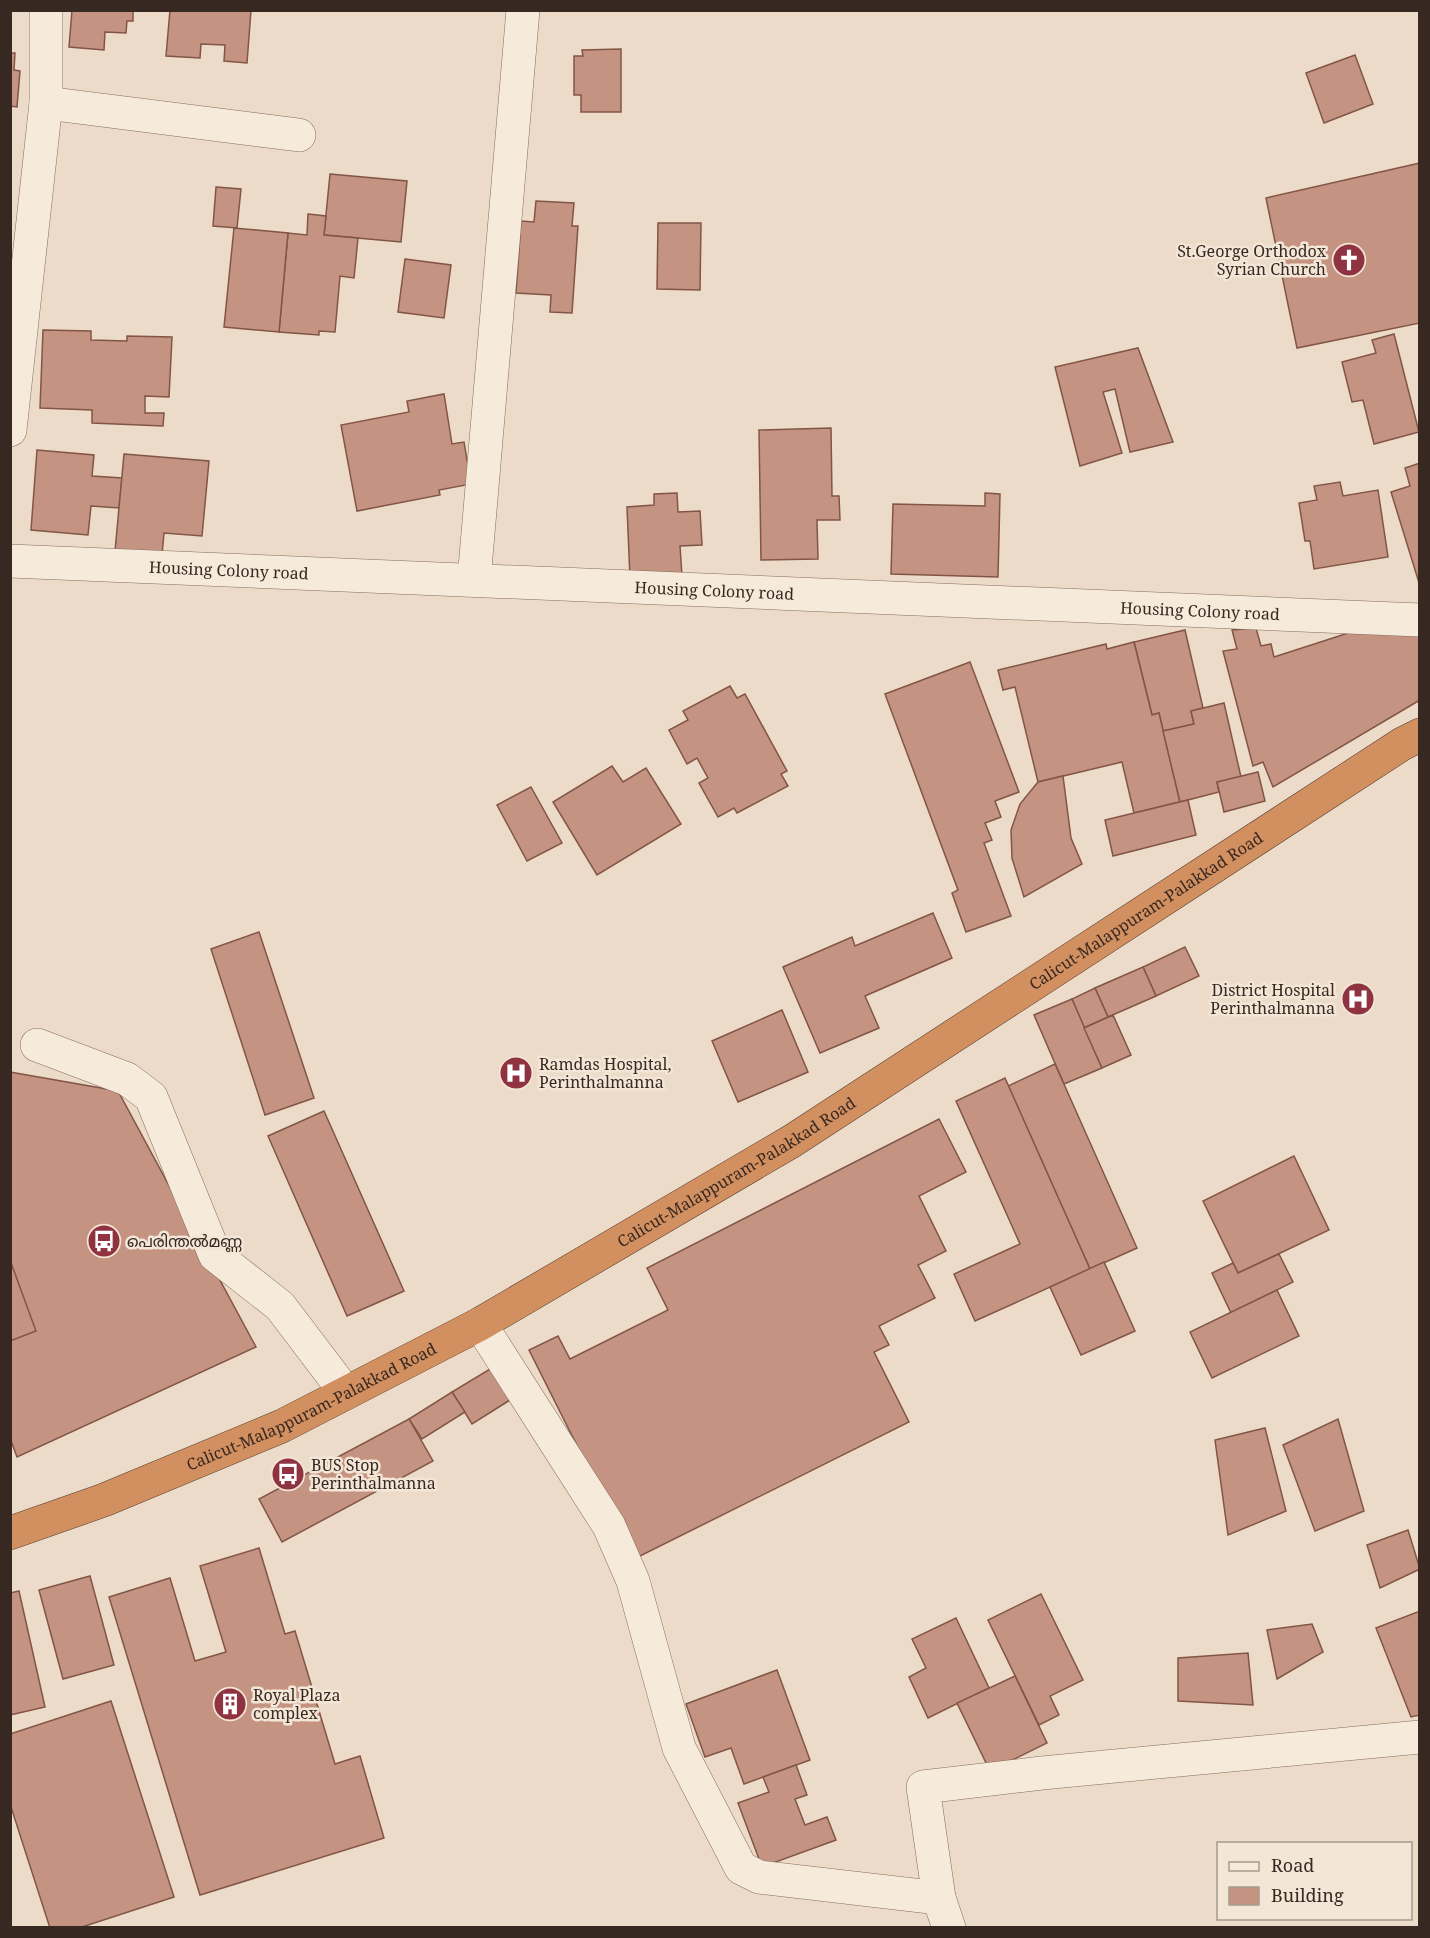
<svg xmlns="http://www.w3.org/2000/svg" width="1430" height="1938" font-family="'Noto Serif','Noto Sans Malayalam',serif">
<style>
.building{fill:#c59381;stroke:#825546;stroke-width:1.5}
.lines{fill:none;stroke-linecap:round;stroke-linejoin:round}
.minor-casing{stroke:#856d5e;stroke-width:34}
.highway-casing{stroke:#533d32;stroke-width:34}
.minor{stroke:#f6eada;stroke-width:33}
.highway{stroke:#d28f60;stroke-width:33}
.labels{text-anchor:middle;stroke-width:5;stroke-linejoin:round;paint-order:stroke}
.poi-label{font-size:16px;fill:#372821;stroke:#f3e6d7;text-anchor:start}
.street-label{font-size:16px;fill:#372821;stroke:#f3e6d7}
</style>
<rect width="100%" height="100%" fill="#ebdbc8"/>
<g class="building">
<polygon points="72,10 133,10 133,21 127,21 126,33 105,32 104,50 69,47"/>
<polygon points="170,10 251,10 247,63 224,61 225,45 201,44 200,58 166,56"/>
<polygon points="621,49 621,112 581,112 581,95 574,95 574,56 583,56 582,50"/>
<polygon points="10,53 15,53 14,70 20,71 17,107 10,106"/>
<polygon points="1355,55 1373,104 1324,123 1306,73"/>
<polygon points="1420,163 1420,323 1297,348 1266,198"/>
<polygon points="330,174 407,181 401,242 324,235"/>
<polygon points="216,187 241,189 237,228 213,226"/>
<polygon points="536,201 574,203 572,226 578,226 572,313 550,312 551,295 516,293 521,221 534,222"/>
<polygon points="308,214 326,216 324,235 358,238 354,278 340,276 335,332 319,331 319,335 279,332 288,233 307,235"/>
<polygon points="658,223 701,223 700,290 657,289"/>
<polygon points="234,228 288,233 279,332 224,327"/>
<polygon points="405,259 451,265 444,318 398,312"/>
<polygon points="43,330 91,331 91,340 127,341 127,336 172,337 169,397 145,396 145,413 164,413 163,426 92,423 92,410 40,408"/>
<polygon points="1394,334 1419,432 1374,444 1363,400 1352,402 1342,362 1376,353 1372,340"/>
<polygon points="1138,348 1173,442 1130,452 1115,389 1103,392 1122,453 1080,466 1055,367"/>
<polygon points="444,394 452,444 464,442 471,484 439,490 440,495 357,511 341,425 409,412 407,401"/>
<polygon points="831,428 832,496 839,496 840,520 817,520 818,559 761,560 759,430"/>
<polygon points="37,450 94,455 92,476 122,478 119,508 91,506 88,535 31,530"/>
<polygon points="124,454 209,461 202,536 164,533 162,555 115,551"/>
<polygon points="1420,463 1420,586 1391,492 1410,486 1405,468"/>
<polygon points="1340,482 1343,496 1378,490 1388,557 1314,569 1310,541 1305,541 1299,503 1317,500 1314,486"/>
<polygon points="677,493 678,512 700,511 702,545 680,546 682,576 630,578 627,507 654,505 654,494"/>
<polygon points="985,493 1000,494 998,577 891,574 893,504 985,506"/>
<polygon points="1370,626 1420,629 1420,700 1273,787 1263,762 1253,766 1223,651 1237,649 1232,630 1256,628 1261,646 1271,644 1274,657"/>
<polygon points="1185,630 1203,708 1191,711 1194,724 1163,731 1159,713 1152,715 1134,642"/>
<polygon points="1134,642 1152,715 1159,713 1180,802 1134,813 1122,762 1038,782 1015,687 1003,690 998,670 1106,644 1107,649"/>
<polygon points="970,662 1019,792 995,801 1001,817 985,823 992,840 984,843 1011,916 966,932 952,893 958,890 885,694"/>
<polygon points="730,686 737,698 745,694 787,771 781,774 788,786 737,813 734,808 718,817 699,783 708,778 697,758 687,764 669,730 688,720 683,711"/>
<polygon points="1224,703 1241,777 1217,782 1219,792 1180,802 1163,731 1194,724 1191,711"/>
<polygon points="612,766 623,782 646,768 681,824 597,875 553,802"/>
<polygon points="1258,772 1265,801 1224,812 1217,782"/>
<polygon points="1063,776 1071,838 1082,864 1024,897 1012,858 1011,830 1020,804 1038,782"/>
<polygon points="531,787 562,843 527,861 497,805"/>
<polygon points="1188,800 1196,835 1113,856 1105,820"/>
<polygon points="933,913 952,958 865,996 879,1028 820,1053 783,967 852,937 855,946"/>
<polygon points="259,932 314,1098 265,1115 211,949"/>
<polygon points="1185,947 1199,976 1156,996 1143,967"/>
<polygon points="1143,967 1156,996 1108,1017 1095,988"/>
<polygon points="1095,988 1108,1017 1084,1028 1072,999"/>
<polygon points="1072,999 1102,1068 1064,1084 1034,1015"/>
<polygon points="782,1010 808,1072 738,1102 712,1041"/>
<polygon points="1113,1015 1131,1055 1102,1068 1084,1028"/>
<polygon points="1055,1064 1137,1248 1090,1269 1008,1086"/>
<polygon points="10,1072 118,1091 256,1347 17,1457 10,1438"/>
<polygon points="1005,1078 1090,1269 975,1321 954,1274 1020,1244 956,1101"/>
<polygon points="324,1111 404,1291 347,1316 268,1136"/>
<polygon points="939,1119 966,1172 919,1196 946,1251 918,1265 935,1298 879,1326 889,1345 874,1352 909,1422 634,1559 529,1350 558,1336 570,1359 668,1310 647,1268"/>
<polygon points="1294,1156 1329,1230 1238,1273 1203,1201"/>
<polygon points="1279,1254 1293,1282 1231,1313 1212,1273 1233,1263 1238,1273"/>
<polygon points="10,1260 36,1331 10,1341"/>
<polygon points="1104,1262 1135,1331 1081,1355 1050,1287"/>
<polygon points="1277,1290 1299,1336 1212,1378 1190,1332"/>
<polygon points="490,1369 510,1400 472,1424 452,1392"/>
<polygon points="452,1392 465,1412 422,1439 409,1419"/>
<polygon points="409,1419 433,1461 282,1542 259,1499"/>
<polygon points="1338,1419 1364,1511 1315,1531 1283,1445"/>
<polygon points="1265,1428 1286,1511 1228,1535 1215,1440"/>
<polygon points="1408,1530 1420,1569 1380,1588 1367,1545"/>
<polygon points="259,1548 285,1634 295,1631 335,1764 360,1756 384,1838 200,1895 109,1597 170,1578 195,1661 226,1652 200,1566"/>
<polygon points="90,1576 114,1665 63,1679 39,1590"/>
<polygon points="19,1591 45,1707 10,1715 10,1593"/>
<polygon points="1041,1594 1083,1680 1050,1696 1059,1715 1039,1725 988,1620"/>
<polygon points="1420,1611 1420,1715 1411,1717 1376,1628"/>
<polygon points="956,1618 989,1688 928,1718 909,1677 926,1668 912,1639"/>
<polygon points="1312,1624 1323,1652 1277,1679 1267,1630"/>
<polygon points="1248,1653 1253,1705 1178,1701 1178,1658"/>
<polygon points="777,1670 810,1760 744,1784 731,1748 705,1757 686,1704"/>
<polygon points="1015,1676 1047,1743 990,1771 957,1703"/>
<polygon points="111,1701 174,1897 79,1928 50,1928 10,1804 10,1734"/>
<polygon points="796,1765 807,1795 795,1799 805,1825 827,1817 836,1840 762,1867 738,1803 769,1792 763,1777"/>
</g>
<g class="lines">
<g class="minor-casing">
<g id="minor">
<polyline points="46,103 299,135"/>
<polyline points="10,430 46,103 46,10"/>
<path id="s1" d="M10 561 1420 620"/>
<polyline points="474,580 523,10"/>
<polyline points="37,1045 127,1079 151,1097 215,1255 280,1306 346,1393"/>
<polyline points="480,1324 609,1526 633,1581 679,1748 741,1868 759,1877 939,1898"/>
<polyline points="949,1928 939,1898 923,1787 1042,1773 1420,1737"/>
</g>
</g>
<g class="highway-casing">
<g id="highway">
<path id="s2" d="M10 1533 104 1500 282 1426 480 1324 792 1141 1402 744 1420 735"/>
</g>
</g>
<use href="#minor" class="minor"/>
<use href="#highway" class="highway"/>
</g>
<defs>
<g id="church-disc" transform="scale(1.725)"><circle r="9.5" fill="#8f3341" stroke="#f3e6d7"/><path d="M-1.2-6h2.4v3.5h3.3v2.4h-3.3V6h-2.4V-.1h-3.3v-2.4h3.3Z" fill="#fff"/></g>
<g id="hospital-disc" transform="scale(1.725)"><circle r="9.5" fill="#8f3341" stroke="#f3e6d7"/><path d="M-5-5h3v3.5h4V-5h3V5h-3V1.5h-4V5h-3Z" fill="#fff"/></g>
<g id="bus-disc" transform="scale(1.725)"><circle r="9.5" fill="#8f3341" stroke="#f3e6d7"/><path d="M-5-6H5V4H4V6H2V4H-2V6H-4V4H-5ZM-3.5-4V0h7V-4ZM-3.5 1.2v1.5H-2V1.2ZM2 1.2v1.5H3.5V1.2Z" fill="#fff"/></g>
<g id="building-disc" transform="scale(1.725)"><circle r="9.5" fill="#8f3341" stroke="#f3e6d7"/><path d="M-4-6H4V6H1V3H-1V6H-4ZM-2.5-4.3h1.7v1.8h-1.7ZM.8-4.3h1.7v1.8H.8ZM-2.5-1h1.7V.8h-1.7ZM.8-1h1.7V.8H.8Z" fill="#fff"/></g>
</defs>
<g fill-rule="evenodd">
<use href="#church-disc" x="1349" y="260"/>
<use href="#hospital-disc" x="1358" y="999"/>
<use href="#hospital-disc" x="516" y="1073"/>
<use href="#bus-disc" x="104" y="1241"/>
<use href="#bus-disc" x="288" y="1474"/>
<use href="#building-disc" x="230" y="1704"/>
</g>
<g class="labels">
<g class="poi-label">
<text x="1326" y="257" text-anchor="end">St.George Orthodox<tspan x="1326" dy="18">Syrian Church</tspan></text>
<text x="1335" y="996" text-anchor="end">District Hospital<tspan x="1335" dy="18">Perinthalmanna</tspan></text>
<text x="539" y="1070">Ramdas Hospital,<tspan x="539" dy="18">Perinthalmanna</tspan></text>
<text x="127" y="1247">പെരിന്തൽമണ്ണ</text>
<text x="311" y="1471">BUS Stop<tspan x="311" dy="18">Perinthalmanna</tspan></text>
<text x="253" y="1701">Royal Plaza<tspan x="253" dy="18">complex</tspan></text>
</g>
<g class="street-label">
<text dy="6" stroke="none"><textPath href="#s1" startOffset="219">Housing Colony road</textPath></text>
<text dy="6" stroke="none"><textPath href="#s1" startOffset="705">Housing Colony road</textPath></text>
<text dy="6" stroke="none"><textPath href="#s1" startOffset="1191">Housing Colony road</textPath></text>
<text dy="6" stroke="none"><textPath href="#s2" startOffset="1299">Calicut-Malappuram-Palakkad Road</textPath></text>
<text dy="6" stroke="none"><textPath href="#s2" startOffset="813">Calicut-Malappuram-Palakkad Road</textPath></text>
<text dy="6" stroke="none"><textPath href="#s2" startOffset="327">Calicut-Malappuram-Palakkad Road</textPath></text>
</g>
</g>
<rect width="1430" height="1938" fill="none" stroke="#372821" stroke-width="24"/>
<rect x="1217" y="1842" width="195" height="78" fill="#f3e6d7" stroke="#a89a8e" stroke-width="1.5"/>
<rect x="1229" y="1862" width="30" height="9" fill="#f6eada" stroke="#a89a8e" stroke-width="1.5"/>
<text x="1271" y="1872" font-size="18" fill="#372821">Road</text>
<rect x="1229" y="1887" width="30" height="18" fill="#c59381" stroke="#a89a8e" stroke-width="1.5"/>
<text x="1271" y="1902" font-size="18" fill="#372821">Building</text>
</svg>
